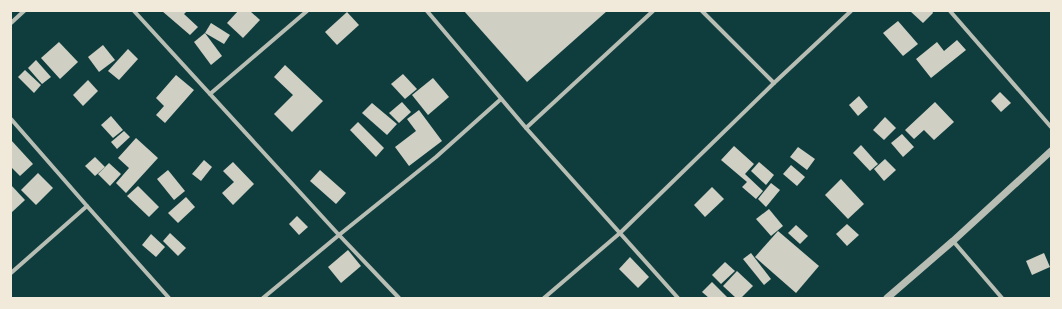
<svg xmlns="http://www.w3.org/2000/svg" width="1062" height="309" font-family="Signika,sans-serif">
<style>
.building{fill:#cfcfc3}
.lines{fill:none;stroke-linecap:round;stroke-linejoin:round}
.minor{stroke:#b8beb3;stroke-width:4}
.tertiary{stroke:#b8beb3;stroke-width:7}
</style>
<rect width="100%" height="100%" fill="#0f3d3e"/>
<g class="building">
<polygon points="162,11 187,11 184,14 198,27 190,35"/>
<polygon points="238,11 250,11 260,20 243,38 227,23"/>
<polygon points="464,11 607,11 527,82"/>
<polygon points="910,11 932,11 933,13 923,23"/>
<polygon points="347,12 359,25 337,45 325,32"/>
<polygon points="898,21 918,44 903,56 883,33"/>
<polygon points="211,23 230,35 224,44 205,33"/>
<polygon points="205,33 222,56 211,65 194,42"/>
<polygon points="957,40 966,50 931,78 916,59 937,42 944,51"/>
<polygon points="59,42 78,62 60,79 41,58"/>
<polygon points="103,45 115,60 99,72 88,57"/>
<polygon points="128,49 138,59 119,80 108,71"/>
<polygon points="36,60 51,77 42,84 28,68"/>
<polygon points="285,65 323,101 292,132 274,114 293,95 274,77"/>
<polygon points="25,70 41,85 34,93 18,77"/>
<polygon points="403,74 417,89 405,99 391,84"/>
<polygon points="176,75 194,90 165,123 156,115 164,106 156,98"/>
<polygon points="433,78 449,97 428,115 412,95"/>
<polygon points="88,80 98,91 83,106 73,95"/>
<polygon points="1000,92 1011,103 1001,112 991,101"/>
<polygon points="859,96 868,107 858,116 849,105"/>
<polygon points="402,102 411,112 399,123 389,113"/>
<polygon points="935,102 954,122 934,140 924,130 914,139 905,130"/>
<polygon points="372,103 397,124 387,135 362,113"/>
<polygon points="419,110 442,141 409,166 395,147 416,131 407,119"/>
<polygon points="111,116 123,130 113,138 101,125"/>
<polygon points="885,117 896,128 884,140 873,130"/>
<polygon points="358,122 384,148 376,157 350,130"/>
<polygon points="124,131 130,137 117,149 111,142"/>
<polygon points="902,134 914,147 903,157 891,143"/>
<polygon points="136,138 158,158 126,193 116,183 129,168 118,158"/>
<polygon points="11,140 33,164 20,176 11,167"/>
<polygon points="861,145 878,164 870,171 853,153"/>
<polygon points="734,146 754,164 745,174 763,191 756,199 742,187 747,182 721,160"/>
<polygon points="798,147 815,159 807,170 790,157"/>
<polygon points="95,157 105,167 95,176 85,166"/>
<polygon points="885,159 896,170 884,181 874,169"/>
<polygon points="204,160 212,167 201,181 192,174"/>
<polygon points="233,162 254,184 233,205 222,193 234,182 223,171"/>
<polygon points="759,162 774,175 766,185 751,171"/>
<polygon points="109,163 121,174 110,186 98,174"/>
<polygon points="791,165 805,177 797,186 783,174"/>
<polygon points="168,170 185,191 174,200 157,179"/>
<polygon points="320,170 346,193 336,204 310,181"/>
<polygon points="38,173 53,188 36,205 21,190"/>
<polygon points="841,179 864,204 848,219 825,195"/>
<polygon points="771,183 780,190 766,207 758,199"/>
<polygon points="11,185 25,200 11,213"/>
<polygon points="138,186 159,207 149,217 127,196"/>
<polygon points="712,187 724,199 705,217 694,205"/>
<polygon points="186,197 195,207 178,223 168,213"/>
<polygon points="769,209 783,226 771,236 756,219"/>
<polygon points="297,216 308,227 299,235 289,224"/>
<polygon points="847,224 859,235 847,246 836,234"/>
<polygon points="796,225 808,236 800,244 788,233"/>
<polygon points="778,231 819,266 796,293 755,257"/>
<polygon points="170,233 186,248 178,256 163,241"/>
<polygon points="151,234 165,247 156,257 142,245"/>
<polygon points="348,250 361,266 341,283 328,267"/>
<polygon points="751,253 771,279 764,285 743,259"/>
<polygon points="1044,253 1050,267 1032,275 1026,261"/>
<polygon points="630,257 649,277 638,288 619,269"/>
<polygon points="725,262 735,271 721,284 712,275"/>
<polygon points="737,271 753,286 741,298 736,298 723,286"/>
<polygon points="712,282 728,298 709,298 702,292"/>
</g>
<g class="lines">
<g class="minor">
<polyline points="134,11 339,235 399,298"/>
<polyline points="427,11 526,128 678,298"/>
<polyline points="702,11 774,83"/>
<polyline points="950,11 1051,127"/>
<polyline points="11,23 24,11"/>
<polyline points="210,94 307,11"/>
<polyline points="11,119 87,206 169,298"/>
<polyline points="526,128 653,11"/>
<polyline points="953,241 1002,298"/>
<polyline points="11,273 87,206"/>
<polyline points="263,298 339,235 436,157 501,99"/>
<polyline points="544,298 620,233 774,83 851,11"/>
</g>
<polyline class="tertiary" points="887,298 953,241 1051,151"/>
</g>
<rect width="1062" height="309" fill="none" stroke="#f1e9da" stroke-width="24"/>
</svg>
